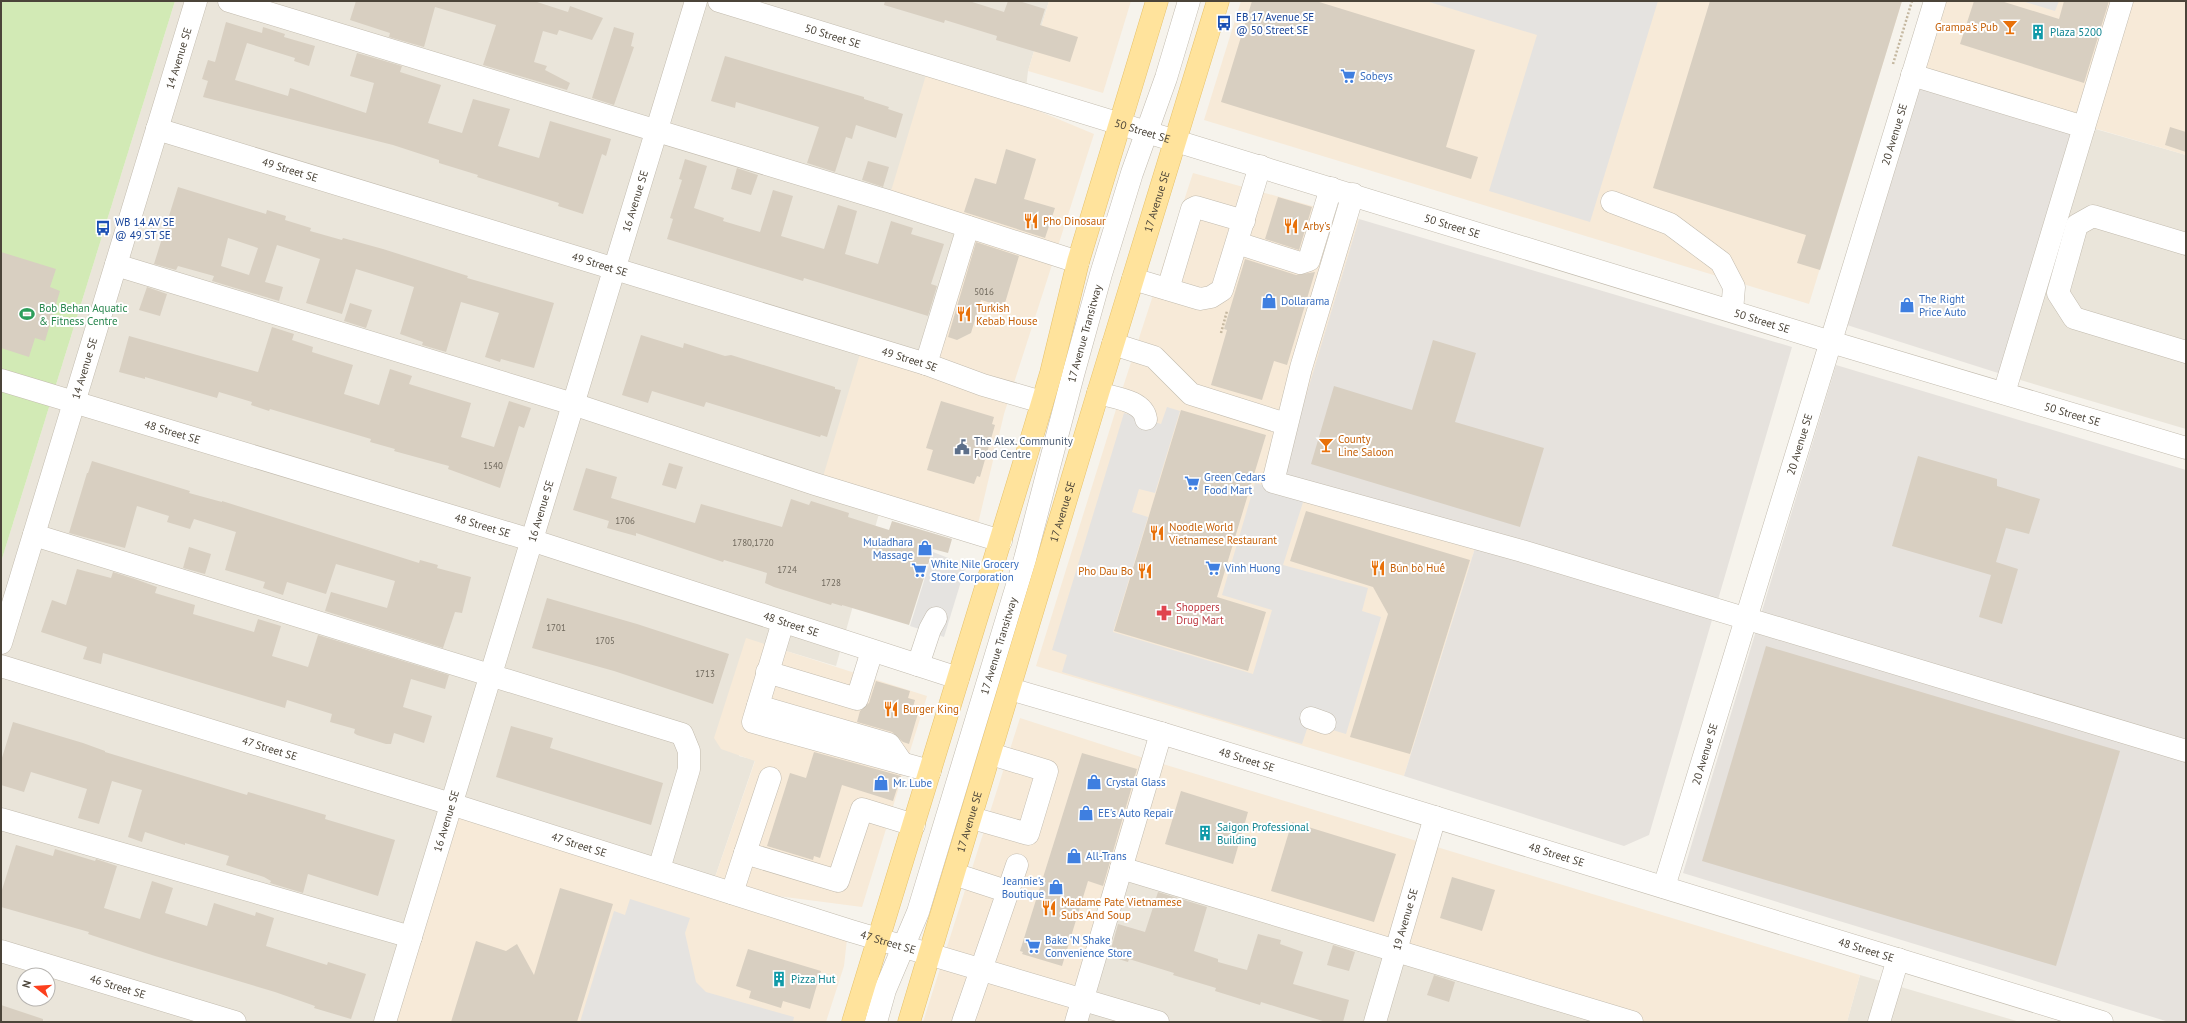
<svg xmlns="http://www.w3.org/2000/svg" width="2187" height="1023" font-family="'PT Sans',sans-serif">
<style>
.residential{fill:#eae5da;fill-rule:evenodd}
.commercial{fill:#f7ead8}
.industrial{fill:#e6e2dd}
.green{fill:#d2eab5}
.parking{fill:#e5e3e0}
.building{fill:#d8cfc1;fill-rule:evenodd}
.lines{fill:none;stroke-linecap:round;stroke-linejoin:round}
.minor-casing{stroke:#c2bbae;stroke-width:23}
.major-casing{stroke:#e6c16a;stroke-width:23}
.path{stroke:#c4b79f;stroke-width:2.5;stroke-dasharray:2 2;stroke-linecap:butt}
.minor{stroke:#fff;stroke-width:22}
.major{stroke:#ffe39c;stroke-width:22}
.labels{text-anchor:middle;stroke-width:4;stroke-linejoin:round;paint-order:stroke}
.number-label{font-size:9px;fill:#6e675b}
.transit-label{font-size:11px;fill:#164399;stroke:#fff;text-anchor:start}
.food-label{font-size:11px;fill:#c56008;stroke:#fff;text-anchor:start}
.culture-label{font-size:11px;fill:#0d838f;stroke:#fff;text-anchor:start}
.street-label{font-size:11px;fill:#4b4439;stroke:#fff}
.shop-label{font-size:11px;fill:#366cbe;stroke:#fff;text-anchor:start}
.leisure-label{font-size:11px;fill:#27864d;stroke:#fff;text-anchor:start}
.service-label{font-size:11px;fill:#4e5e75;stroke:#fff;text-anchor:start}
.health-label{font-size:11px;fill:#be3a42;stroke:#fff;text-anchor:start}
</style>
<rect width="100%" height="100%" fill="#f6f3ec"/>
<g class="residential">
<path d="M175 1H1049L1028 71 1024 105 968 227 880 510 836 666 746 639 739 756 755 760 712 886 385 1022H1V562ZM24 975H48V999H24Z"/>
<polygon points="2092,128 2186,155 2186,429 2017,379"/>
<polygon points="1121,868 1631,1022 1076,1022"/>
<polygon points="1860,975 2020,1022 1847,1022"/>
</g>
<g class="commercial">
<polygon points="1049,1 1131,1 1103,93 1028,71"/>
<polygon points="1241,1 1902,1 1809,304 1204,120"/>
<polygon points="1935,1 2186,1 2186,155 1912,75"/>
<polygon points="929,65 1094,134 1004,414 978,524 822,480 863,344 926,363 968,227 888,201"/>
<polygon points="1193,173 1359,219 1293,442 1476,545 1404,776 1036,666 1123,387"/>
<polygon points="746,638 927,696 862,907 724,889 847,939 844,966 826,1022 385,1022 451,804 712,886 755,761 721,749 714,738"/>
<polygon points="1020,718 1153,761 1860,975 1847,1022 1631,1022 1121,868 1076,1022 923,1022"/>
</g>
<g class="industrial">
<polygon points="1912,75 2084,127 2017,379 1847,325"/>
<polygon points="1359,219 1792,347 1649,835 1624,846 1404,776 1476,545 1279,486"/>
<polygon points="1836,365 2186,470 2186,1022 2169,1022 1683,873"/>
</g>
<polygon class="green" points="1,1 175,1 1,562"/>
<g class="parking">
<polygon points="1426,1 1658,1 1590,222 1489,191 1537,35"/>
<polygon points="2022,1 2059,1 2055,11"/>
<polygon points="1167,407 1180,411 1155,493 1139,489 1132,512 1148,517 1113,632 1253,674 1272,610 1222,595 1255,483 1305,496 1283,565 1368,588 1362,611 1381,617 1346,734 1309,723 1302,744 1062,672 1067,655 1052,650 1124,413 1161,424"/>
<polygon points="933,552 966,565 944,637 910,626"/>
<polygon points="630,899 690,918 685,933 696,982 706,992 794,1017 793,1022 580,1022 614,911 625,915"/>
</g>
<g class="building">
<polygon points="356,1 534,1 568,12 570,6 603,18 592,40 559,30 557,35 543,31 534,62 547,66 545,70 570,83 567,90 483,65 496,25 435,7 424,47 389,37 390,33 350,20"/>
<polygon points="885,1 969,1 1004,12 1008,1 1019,1 1045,9 1040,25 1078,37 1070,62 996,40 997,36 945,20 944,23 884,5"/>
<polygon points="1252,1 1316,1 1475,50 1446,147 1478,157 1471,179 1221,102"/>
<polygon points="1710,1 1902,1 1820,270 1797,263 1806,235 1653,188"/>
<polygon points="1974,1 2001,1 2059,19 2064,1 2109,1 2084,83 1960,44"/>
<polygon points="226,22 262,33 263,27 285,34 284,37 315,46 309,66 294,61 295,58 247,43 235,80 288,96 290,88 366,113 374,83 350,76 357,53 402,66 400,72 441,85 428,123 462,133 473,99 510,109 498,146 539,158 550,121 611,139 606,156 602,154 583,214 558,206 559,203 477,177 478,175 439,163 439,160 393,145 203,97 208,81 202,79 208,60 215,62"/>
<polygon points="614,27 634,33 631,46 634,47 614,105 592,98"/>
<polygon points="725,56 864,97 864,99 889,107 888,109 903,114 896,138 856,125 852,139 846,137 835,172 807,163 819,127 736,102 735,108 711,101"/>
<polygon points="2170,127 2186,132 2186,152 2165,145"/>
<polygon points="1006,149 1036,159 1024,199 1055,208 1045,238 964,212 975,178 996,184"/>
<polygon points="685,159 707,166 694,208 724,218 723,221 760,232 773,190 793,196 781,236 824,249 838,205 857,211 845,254 878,264 891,221 913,228 911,234 944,244 931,284 937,286 928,316 804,278 803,281 667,239 673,219 670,218 682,180 679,179"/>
<polygon points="868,161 889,167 883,187 862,180"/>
<polygon points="737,168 758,175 751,195 731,189"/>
<path d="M178 187 266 214 267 210 286 216 285 220 311 228 310 231 342 240 343 238 383 249 468 276 467 278 554 303 534 368 501 359 500 362 485 357 499 313 461 302 446 352 422 345 423 342 400 334 414 287 356 269 342 314 306 303 320 259 277 245 265 282 283 287 279 301 212 281 214 276 178 266 176 270 154 264ZM228 238 258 248 249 275 221 266Z"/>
<polygon points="1278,197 1312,207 1299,250 1265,239"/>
<polygon points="976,242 1019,256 1005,303 1002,302 1001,306 981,300 971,333 957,340 948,337"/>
<polygon points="1,252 56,269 50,287 60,291 45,341 35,338 29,357 1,348"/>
<polygon points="1245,259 1296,275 1315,272 1287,365 1274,361 1262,400 1211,385 1227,330 1224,329"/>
<polygon points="147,287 167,294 160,316 139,310"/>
<polygon points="350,303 372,310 366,328 344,321"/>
<polygon points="272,327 294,334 292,340 313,347 312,352 353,365 344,394 379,405 390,369 412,376 409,384 471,403 461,437 494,447 509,401 531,408 524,428 519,426 500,488 448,469 449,466 394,451 395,449 370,442 371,439 270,409 269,411 251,405 252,402 219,392 217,398 145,377 145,379 119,372 129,336 258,372"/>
<polygon points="641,335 683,348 684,343 725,356 731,355 835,387 835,389 841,390 827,437 821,435 820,437 706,402 704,407 652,391 648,403 622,395"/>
<polygon points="1433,340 1476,353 1455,422 1544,448 1520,527 1311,464 1334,386 1412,410"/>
<polygon points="941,401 994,417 992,424 995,425 980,477 977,476 974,484 927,470 933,450 926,448"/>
<polygon points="1181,410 1266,435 1217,597 1266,612 1248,671 1114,631"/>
<polygon points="1918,456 1997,479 1997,486 2040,499 2029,534 2006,528 1996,562 2018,569 2002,624 1979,617 1991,575 1892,546"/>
<polygon points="92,461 190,491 189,493 222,502 222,501 419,563 420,560 438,565 437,568 471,577 462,613 455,612 443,648 325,611 331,592 387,608 395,581 336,564 326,594 287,582 283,595 263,588 265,582 225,570 236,532 194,519 190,529 167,522 169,516 137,506 125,548 69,533 87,473 88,473"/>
<polygon points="669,463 683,467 676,489 662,485"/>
<polygon points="586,468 617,477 611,498 695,523 701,504 782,527 791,499 809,505 811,501 849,513 848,517 889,530 892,521 952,539 948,553 933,549 909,625 842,605 842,606 832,603 831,605 774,587 765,583 767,573 724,560 723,562 636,533 636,536 607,528 609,521 573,510"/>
<polygon points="1306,511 1470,560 1410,754 1350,737 1388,614 1373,587 1290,561"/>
<polygon points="189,547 211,554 205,574 183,568"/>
<polygon points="77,569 111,578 113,572 135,579 157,587 155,593 195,605 193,614 254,632 258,619 281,626 272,656 308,667 318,635 449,675 445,689 411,679 403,707 432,716 424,743 394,733 391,744 386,744 357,735 354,733 355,729 330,722 332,714 287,700 285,708 103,653 101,664 83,659 87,647 41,632 52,600 66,605"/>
<polygon points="547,598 637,624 729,654 713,704 614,671 532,648"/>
<polygon points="1766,646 2120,751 2056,966 1702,861"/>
<polygon points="876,681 910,691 908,698 915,700 913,707 919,710 909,744 903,742 892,732 857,722 860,711 869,703"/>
<polygon points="13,722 83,743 105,751 105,752 247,795 248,792 326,815 325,819 395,840 378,896 308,874 303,893 270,883 271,881 264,877 226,865 229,856 185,843 185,845 145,832 142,842 128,837 142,790 112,781 99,824 78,818 87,789 31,772 24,792 1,785 1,761"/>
<polygon points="511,726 553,738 550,748 663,783 651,825 496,777"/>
<polygon points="814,752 901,776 893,801 842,785 820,858 814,856 813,860 767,846 790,773 806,778"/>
<polygon points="1082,753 1137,769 1103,886 1088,881 1062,966 1022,954 1023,952 1020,951"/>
<polygon points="1181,791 1248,812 1233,864 1165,844"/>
<polygon points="1292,822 1396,854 1374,922 1271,891"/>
<polygon points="16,845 53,856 55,849 95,861 96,859 117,866 104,908 140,919 152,881 173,888 165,913 207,926 214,903 255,916 256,912 274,918 266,946 327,965 328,962 366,974 351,1019 314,1008 315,1006 275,992 155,956 88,934 89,932 1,907 1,893"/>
<polygon points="1452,877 1495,890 1482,931 1440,918"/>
<polygon points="560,888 613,904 577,1022 451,1022 476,941 506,951 517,944 534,975"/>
<polygon points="1158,892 1207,907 1194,951 1218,959 1218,962 1247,970 1258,934 1281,940 1280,944 1303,952 1293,984 1349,1000 1343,1022 1326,1022 1261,1002 1260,1005 1215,991 1216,988 1173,975 1174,973 1129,959 1128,962 1109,956 1118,924 1145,932"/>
<polygon points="1333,945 1355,952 1349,971 1327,965"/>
<polygon points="748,949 821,971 810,1009 783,1001 781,1008 749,998 751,991 736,986"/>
<polygon points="1434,975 1455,982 1449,1002 1427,995"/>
<polygon points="1,1005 43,1019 43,1022 1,1022"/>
</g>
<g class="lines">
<g class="minor-casing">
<g id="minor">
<polyline points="229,1 888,201 1078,262"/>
<path id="s1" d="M719 1 1831 342 2186 448"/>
<polyline points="1912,75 2084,127"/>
<path id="s2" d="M157 129 926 364 983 385 1042 402"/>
<polyline points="1353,194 1301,368 1273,482 1522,551 2186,751"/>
<polyline points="1612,202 1670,224 1721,262 1734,287 1732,311"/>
<polyline points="1237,243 1300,263 1309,260 1331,188"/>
<polyline points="2186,244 2093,216 2077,225 2058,293 2074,318 2186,352"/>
<polyline points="116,265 573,404 815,484 1001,541"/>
<polyline points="1133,279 1200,299 1211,297 1222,290 1260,166"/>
<polyline points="1168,289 1192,209 1196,207 1244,221"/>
<polyline points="1113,344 1154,357 1191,394 1286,424"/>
<polyline points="926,364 968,227"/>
<path id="s3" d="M1 380 531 540 958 678"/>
<path d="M1098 393C1114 398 1143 400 1146 419"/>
<polyline points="2004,393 2122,1"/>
<polyline points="34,535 682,734 689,751 689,769 659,869"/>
<polyline points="783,622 753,722 930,771"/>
<path id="s4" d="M1 643 196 1"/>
<polyline points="918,665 930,629 936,618"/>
<path id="s5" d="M1 666 451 804 851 931 1158 1022"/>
<polyline points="767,672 857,699 872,651"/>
<path id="s6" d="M1010 689 1161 733 2102 1022"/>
<polyline points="758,706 889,744 902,763"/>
<polyline points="1311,718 1325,723"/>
<polyline points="972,818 1028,834 1047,771 991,754"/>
<polyline points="1,819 411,937"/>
<polyline points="745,853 770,778"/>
<polyline points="1121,868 1632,1022"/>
<polyline points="954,874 1009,892"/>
<path id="s7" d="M1664 887 1935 1"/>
<polyline points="732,893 745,853 838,881 862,809 914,825"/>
<path id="s8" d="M1 951 235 1022"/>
<path id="s9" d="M385 1022 696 1"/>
<path id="s10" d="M876 1022 885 990 918 912 1025 559 1073 375 1101 274 1132 173 1166 78 1189 1"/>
<polyline points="963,1022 1017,865"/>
<polyline points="1076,1022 1161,733"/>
<path id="s11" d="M1375 1022 1435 817"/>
<polyline points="1879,1022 1898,959"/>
</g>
</g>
<g class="major-casing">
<g id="major">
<polyline points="853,1022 1035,427 1051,373 1078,262 1157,1"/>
<path id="s12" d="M909 1022 1098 393 1218 1"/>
</g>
</g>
<g class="path">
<polyline points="1893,64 1912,1"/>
<polyline points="1221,333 1227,311"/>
</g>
<use href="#minor" class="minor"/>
<use href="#major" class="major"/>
</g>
<defs>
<g id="bus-bare" transform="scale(1.2)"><path d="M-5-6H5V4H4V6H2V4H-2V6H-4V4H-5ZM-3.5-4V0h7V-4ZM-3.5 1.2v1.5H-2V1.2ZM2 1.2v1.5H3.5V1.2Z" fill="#1a4fb4" stroke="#fff" stroke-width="2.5" paint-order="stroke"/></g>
<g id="bar-bare" transform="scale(1.2)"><path d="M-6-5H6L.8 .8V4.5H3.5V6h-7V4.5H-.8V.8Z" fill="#e8710a" stroke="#fff" stroke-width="2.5" paint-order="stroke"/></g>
<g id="building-bare" transform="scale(1.2)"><path d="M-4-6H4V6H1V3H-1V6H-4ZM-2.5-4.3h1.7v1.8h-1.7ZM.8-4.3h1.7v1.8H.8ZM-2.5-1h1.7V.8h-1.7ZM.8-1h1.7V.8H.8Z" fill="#0f9aa8" stroke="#fff" stroke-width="2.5" paint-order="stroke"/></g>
<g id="supermarket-bare" transform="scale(1.2)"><path d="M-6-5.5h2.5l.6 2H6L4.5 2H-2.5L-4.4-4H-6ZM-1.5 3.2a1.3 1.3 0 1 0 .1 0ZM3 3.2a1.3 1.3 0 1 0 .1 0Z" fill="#3f7fe0" stroke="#fff" stroke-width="2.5" paint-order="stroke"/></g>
<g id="restaurant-bare" transform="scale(1.2)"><path d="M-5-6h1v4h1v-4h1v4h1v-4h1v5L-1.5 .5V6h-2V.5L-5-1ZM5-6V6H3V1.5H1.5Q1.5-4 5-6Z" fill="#e8710a" stroke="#fff" stroke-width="2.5" paint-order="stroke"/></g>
<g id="shop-bare" transform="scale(1.2)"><path d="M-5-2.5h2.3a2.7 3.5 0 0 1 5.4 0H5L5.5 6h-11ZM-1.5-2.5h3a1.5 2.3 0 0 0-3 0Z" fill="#3f7fe0" stroke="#fff" stroke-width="2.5" paint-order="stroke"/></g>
<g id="stadium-bare" transform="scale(1.2)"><path d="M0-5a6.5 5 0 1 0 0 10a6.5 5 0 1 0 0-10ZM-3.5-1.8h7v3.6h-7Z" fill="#2e9e5b" stroke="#fff" stroke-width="2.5" paint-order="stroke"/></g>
<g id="civic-bare" transform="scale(1.2)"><path d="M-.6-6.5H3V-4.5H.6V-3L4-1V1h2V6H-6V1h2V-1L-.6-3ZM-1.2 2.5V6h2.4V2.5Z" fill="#5c6f8a" stroke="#fff" stroke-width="2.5" paint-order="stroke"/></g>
<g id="pharmacy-bare" transform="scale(1.2)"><path d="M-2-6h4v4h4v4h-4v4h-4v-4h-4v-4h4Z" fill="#e0444e" stroke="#fff" stroke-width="2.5" paint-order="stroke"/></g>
</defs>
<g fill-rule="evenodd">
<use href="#bus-bare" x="1224" y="23"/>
<use href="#bar-bare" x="2010" y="27"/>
<use href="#building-bare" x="2038" y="32"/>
<use href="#supermarket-bare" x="1348" y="76"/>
<use href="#restaurant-bare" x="1031" y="221"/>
<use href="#restaurant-bare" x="1291" y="226"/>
<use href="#bus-bare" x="103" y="228"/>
<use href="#shop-bare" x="1269" y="301"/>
<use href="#shop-bare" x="1907" y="305"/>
<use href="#stadium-bare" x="27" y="314"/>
<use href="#restaurant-bare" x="964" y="314"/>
<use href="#bar-bare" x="1326" y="445"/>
<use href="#civic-bare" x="962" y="447"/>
<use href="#supermarket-bare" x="1192" y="483"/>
<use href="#restaurant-bare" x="1157" y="533"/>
<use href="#shop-bare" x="925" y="548"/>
<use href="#supermarket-bare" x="1213" y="568"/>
<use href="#restaurant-bare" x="1378" y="568"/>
<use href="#supermarket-bare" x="919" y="570"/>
<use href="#restaurant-bare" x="1145" y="571"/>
<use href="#pharmacy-bare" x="1164" y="613"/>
<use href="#restaurant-bare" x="891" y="709"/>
<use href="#shop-bare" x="1094" y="782"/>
<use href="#shop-bare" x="881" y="783"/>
<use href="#shop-bare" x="1086" y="813"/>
<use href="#building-bare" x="1205" y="833"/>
<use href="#shop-bare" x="1074" y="856"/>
<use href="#shop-bare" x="1056" y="887"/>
<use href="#restaurant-bare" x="1049" y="908"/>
<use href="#supermarket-bare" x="1033" y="946"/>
<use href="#building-bare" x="779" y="979"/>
</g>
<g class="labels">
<g class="number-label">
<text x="984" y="295">5016</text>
<text x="493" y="469">1540</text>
<text x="625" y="524">1706</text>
<text x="753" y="546">1780,1720</text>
<text x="787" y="573">1724</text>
<text x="831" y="586">1728</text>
<text x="556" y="631">1701</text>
<text x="605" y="644">1705</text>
<text x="705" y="677">1713</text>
</g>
<g class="transit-label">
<text x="1236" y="21">EB 17 Avenue SE<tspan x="1236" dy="13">@ 50 Street SE</tspan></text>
<text x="115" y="226">WB 14 AV SE<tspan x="115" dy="13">@ 49 ST SE</tspan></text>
</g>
<g class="food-label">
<text x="1998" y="31" text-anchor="end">Grampa's Pub</text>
<text x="1043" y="225">Pho Dinosaur</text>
<text x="1303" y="230">Arby's</text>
<text x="976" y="312">Turkish<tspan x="976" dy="13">Kebab House</tspan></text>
<text x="1338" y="443">County<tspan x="1338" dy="13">Line Saloon</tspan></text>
<text x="1169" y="531">Noodle World<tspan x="1169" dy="13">Vietnamese Restaurant</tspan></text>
<text x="1390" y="572">Bún bò Huế</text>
<text x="1133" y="575" text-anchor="end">Pho Dau Bo</text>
<text x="903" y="713">Burger King</text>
<text x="1061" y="906">Madame Pate Vietnamese<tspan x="1061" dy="13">Subs And Soup</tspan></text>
</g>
<g class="culture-label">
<text x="2050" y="36">Plaza 5200</text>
<text x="1217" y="831">Saigon Professional<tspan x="1217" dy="13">Building</tspan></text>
<text x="791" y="983">Pizza Hut</text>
</g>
<g class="street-label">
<text dy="4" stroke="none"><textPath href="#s1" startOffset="119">50 Street SE</textPath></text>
<text dy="4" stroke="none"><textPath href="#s4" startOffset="611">14 Avenue SE</textPath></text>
<text dy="4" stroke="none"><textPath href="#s1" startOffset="443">50 Street SE</textPath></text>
<text dy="4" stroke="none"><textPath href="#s7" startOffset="787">20 Avenue SE</textPath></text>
<text dy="4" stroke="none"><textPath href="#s2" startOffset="139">49 Street SE</textPath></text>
<text dy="4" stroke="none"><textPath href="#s12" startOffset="857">17 Avenue SE</textPath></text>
<text dy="4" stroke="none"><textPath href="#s9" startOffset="858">16 Avenue SE</textPath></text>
<text dy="4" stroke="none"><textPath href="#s1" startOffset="767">50 Street SE</textPath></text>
<text dy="4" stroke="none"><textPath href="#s2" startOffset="463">49 Street SE</textPath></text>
<text dy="4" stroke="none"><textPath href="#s1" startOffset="1091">50 Street SE</textPath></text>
<text dy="4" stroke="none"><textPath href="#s10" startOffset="720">17 Avenue Transitway</textPath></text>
<text dy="4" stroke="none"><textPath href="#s2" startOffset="787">49 Street SE</textPath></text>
<text dy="4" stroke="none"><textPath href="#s4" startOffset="287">14 Avenue SE</textPath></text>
<text dy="4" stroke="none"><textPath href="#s1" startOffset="1415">50 Street SE</textPath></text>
<text dy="4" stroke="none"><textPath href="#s3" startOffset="179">48 Street SE</textPath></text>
<text dy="4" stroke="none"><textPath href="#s7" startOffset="463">20 Avenue SE</textPath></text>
<text dy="4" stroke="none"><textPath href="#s9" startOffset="534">16 Avenue SE</textPath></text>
<text dy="4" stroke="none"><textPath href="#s12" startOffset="533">17 Avenue SE</textPath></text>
<text dy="4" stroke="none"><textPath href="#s3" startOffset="503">48 Street SE</textPath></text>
<text dy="4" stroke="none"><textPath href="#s3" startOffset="827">48 Street SE</textPath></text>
<text dy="4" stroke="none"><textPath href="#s10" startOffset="396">17 Avenue Transitway</textPath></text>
<text dy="4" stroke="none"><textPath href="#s5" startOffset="281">47 Street SE</textPath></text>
<text dy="4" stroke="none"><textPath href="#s7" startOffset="139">20 Avenue SE</textPath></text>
<text dy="4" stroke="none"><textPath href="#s6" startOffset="247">48 Street SE</textPath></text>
<text dy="4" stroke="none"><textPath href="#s9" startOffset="210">16 Avenue SE</textPath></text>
<text dy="4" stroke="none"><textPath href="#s12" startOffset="209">17 Avenue SE</textPath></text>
<text dy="4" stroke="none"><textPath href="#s5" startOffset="605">47 Street SE</textPath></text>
<text dy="4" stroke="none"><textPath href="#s6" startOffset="571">48 Street SE</textPath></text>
<text dy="4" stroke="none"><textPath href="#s11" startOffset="107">19 Avenue SE</textPath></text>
<text dy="4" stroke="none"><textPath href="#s5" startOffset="929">47 Street SE</textPath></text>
<text dy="4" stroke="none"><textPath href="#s6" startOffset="895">48 Street SE</textPath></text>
<text dy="4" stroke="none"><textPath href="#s8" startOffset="122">46 Street SE</textPath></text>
</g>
<g class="shop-label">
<text x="1360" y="80">Sobeys</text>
<text x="1919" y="303">The Right<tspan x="1919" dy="13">Price Auto</tspan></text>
<text x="1281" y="305">Dollarama</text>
<text x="1204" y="481">Green Cedars<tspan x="1204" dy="13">Food Mart</tspan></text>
<text x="913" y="546" text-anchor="end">Muladhara<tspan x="913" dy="13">Massage</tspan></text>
<text x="931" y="568">White Nile Grocery<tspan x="931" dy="13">Store Corporation</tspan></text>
<text x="1225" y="572">Vinh Huong</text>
<text x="1106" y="786">Crystal Glass</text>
<text x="893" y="787">Mr. Lube</text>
<text x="1098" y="817">EE's Auto Repair</text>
<text x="1086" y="860">All-Trans</text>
<text x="1044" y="885" text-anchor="end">Jeannie's<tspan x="1044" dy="13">Boutique</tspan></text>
<text x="1045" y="944">Bake 'N Shake<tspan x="1045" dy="13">Convenience Store</tspan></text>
</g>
<g class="leisure-label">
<text x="39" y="312">Bob Behan Aquatic<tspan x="39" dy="13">&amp; Fitness Centre</tspan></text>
</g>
<g class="service-label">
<text x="974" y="445">The Alex. Community<tspan x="974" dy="13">Food Centre</tspan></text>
</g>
<g class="health-label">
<text x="1176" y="611">Shoppers<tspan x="1176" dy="13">Drug Mart</tspan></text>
</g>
</g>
<rect width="2187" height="1023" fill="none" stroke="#4b4439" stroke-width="4"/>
<g transform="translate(36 987) rotate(287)"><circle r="19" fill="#ffffff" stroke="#b7b4b0"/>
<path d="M0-3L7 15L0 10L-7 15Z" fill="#fc3f1d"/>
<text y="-6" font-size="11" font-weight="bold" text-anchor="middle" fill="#4b4439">N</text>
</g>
</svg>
